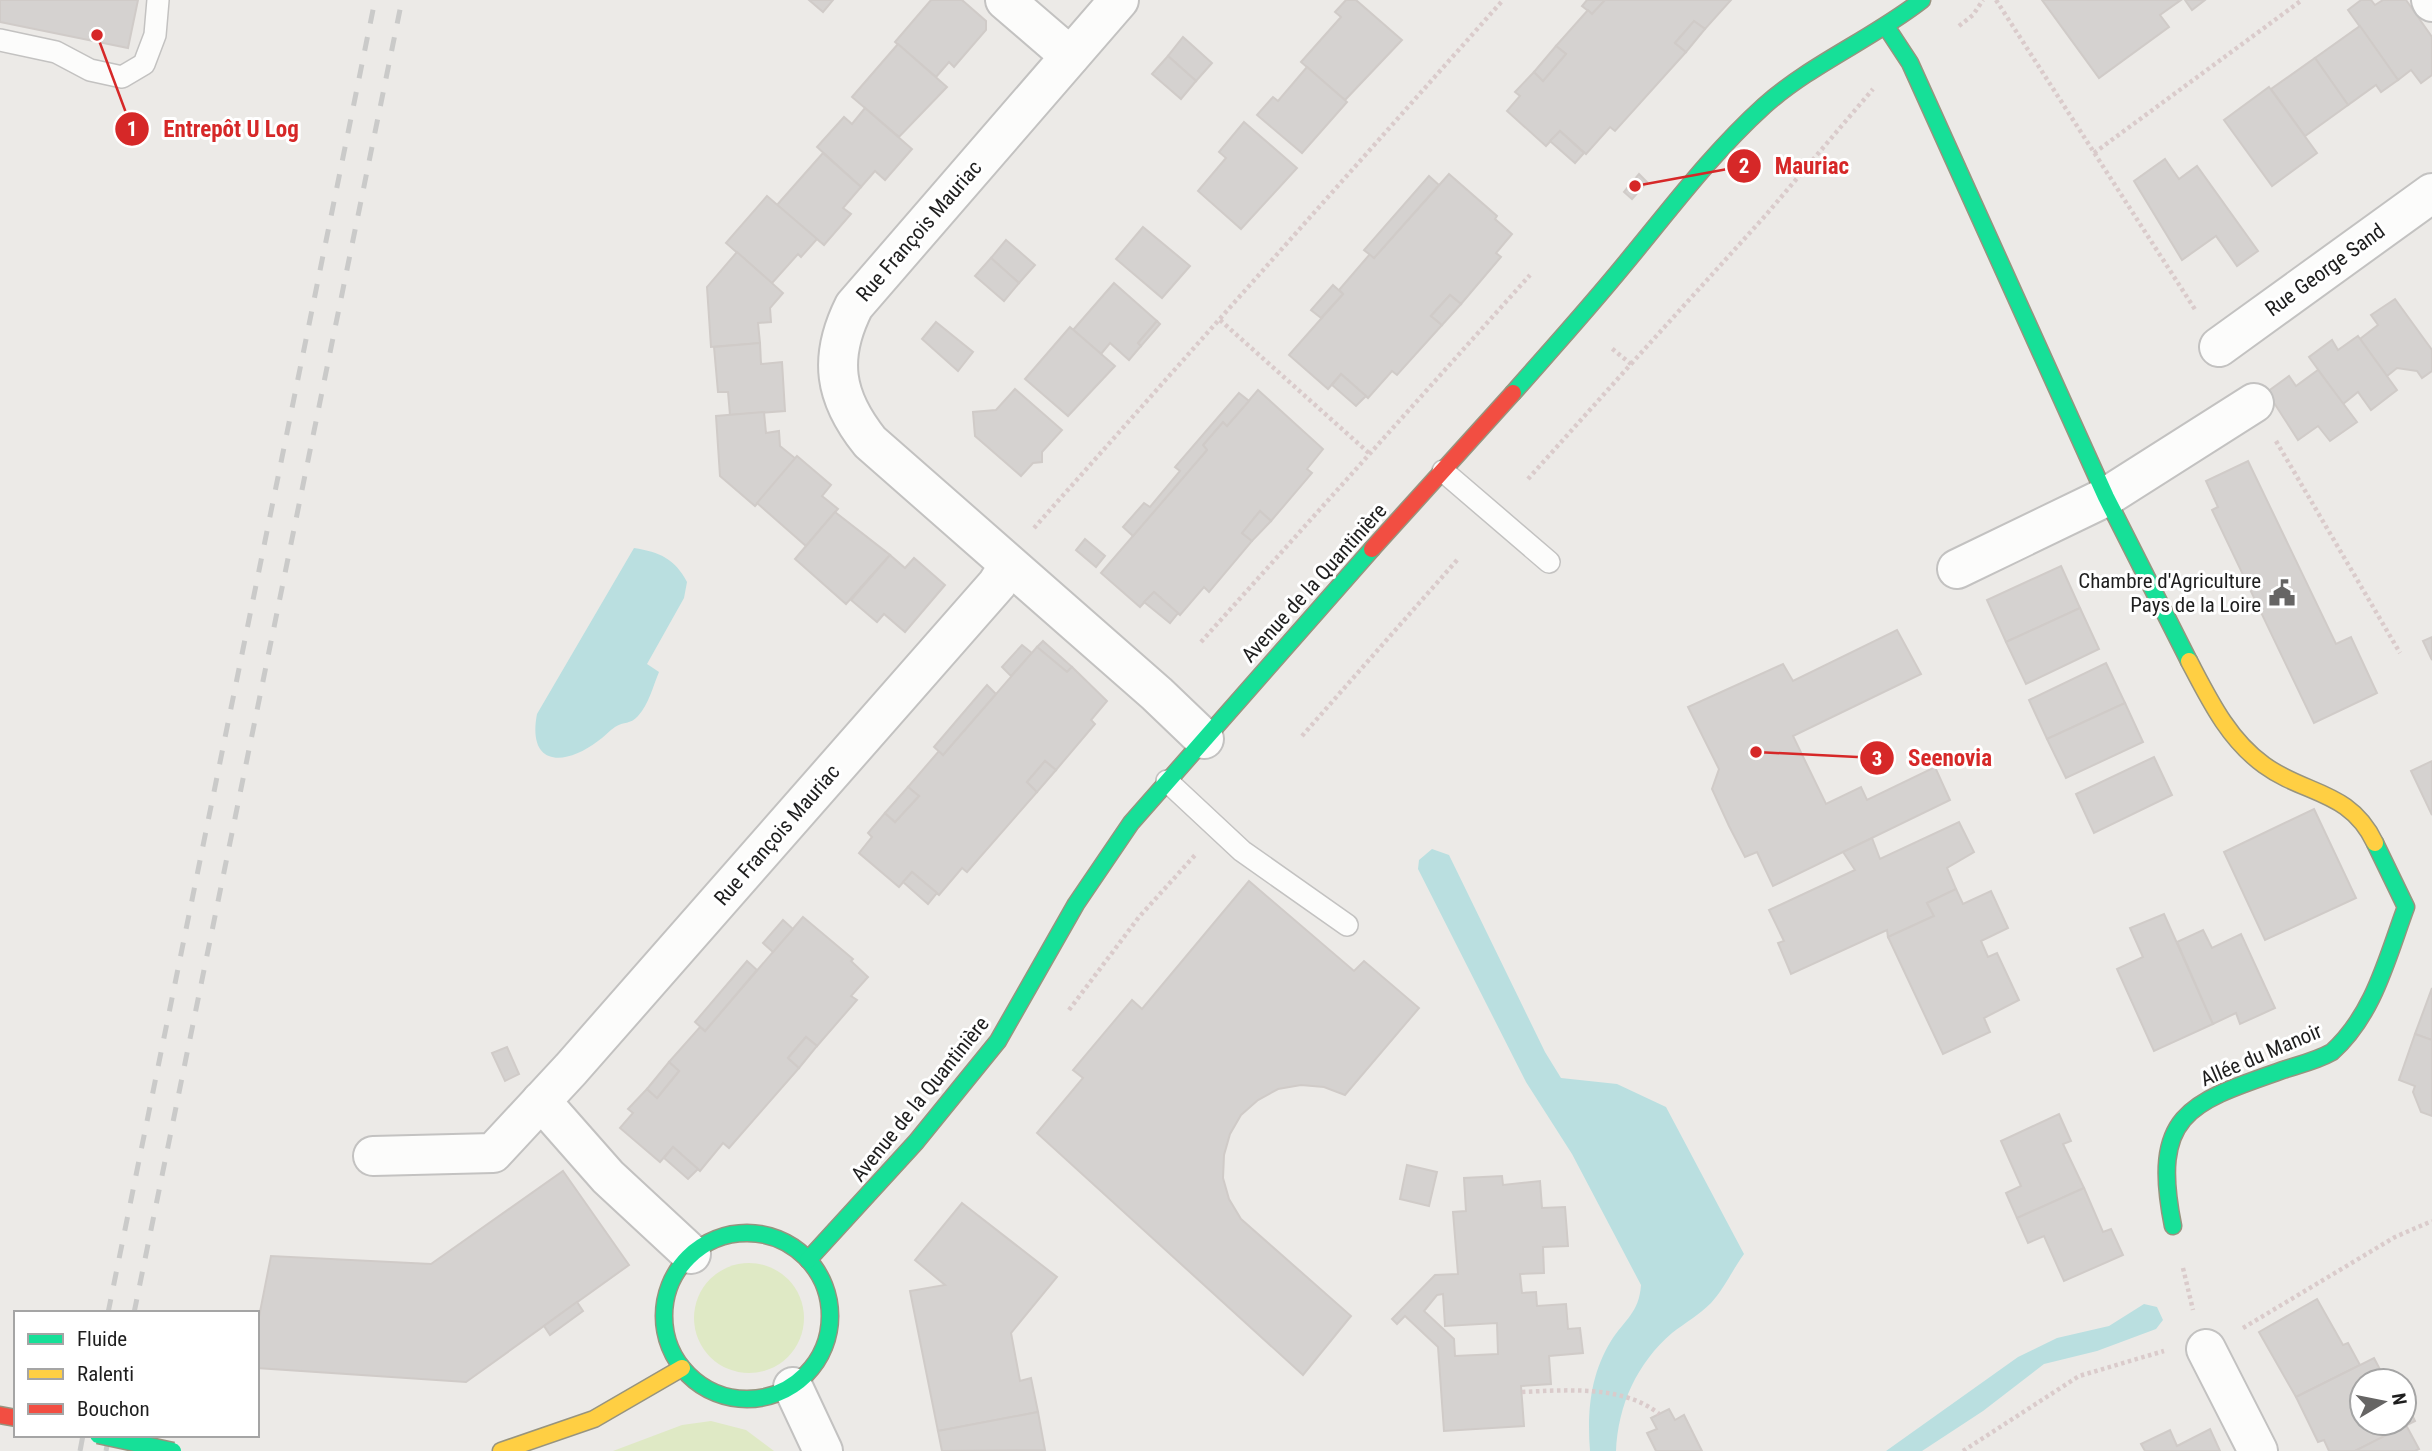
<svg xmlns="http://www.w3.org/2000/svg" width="2432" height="1451" font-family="'Roboto Condensed',sans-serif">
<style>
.grass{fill:#dfe9c5}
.water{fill:#badfe0}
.building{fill:#d5d2d0;stroke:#d0cbc8;stroke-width:2;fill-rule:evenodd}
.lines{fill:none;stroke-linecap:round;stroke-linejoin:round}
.lane-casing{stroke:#c3c2c1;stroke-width:24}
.street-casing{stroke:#c3c2c1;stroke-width:42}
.fast-casing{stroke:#97947f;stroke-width:19}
.slow-casing{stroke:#97947f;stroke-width:19}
.jam-casing{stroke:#97947f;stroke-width:19}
.path{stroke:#dacbcb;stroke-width:4.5;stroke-dasharray:3.5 3.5;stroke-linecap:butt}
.lane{stroke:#fcfcfb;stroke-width:21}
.street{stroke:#fcfcfb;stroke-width:38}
.fast{stroke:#16e098;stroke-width:16}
.slow{stroke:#ffcf43;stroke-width:16}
.jam{stroke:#f24e42;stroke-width:16}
.rail{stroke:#cacac9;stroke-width:5;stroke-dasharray:14 14;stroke-linecap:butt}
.fast-bridge-casing{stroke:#97947f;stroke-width:19;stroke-linecap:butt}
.fast-bridge{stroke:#16e098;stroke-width:16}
.labels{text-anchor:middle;stroke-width:6;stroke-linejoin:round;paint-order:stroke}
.street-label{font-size:21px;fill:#1e1e1e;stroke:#fff}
.poi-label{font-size:21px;fill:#1e1e1e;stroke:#fff;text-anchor:end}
.leader{fill:none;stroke:#d62828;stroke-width:2.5}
.callout-dot{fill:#d62828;stroke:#fff;stroke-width:2.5}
.mark-label{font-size:21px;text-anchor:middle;font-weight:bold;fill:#fff}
.callout-label{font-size:23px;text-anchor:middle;font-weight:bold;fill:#d62828;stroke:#fff;stroke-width:6;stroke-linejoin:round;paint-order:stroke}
</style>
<rect width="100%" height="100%" fill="#eceae7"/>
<g class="grass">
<circle cx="749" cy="1318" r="55"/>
<polygon points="711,1421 746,1430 774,1451 613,1451 682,1425"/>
</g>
<g class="water">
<path d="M634 548C660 552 675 559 687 582L684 598 647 664 659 672C653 686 649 704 638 716 630 725 624 721 615 727 609 731 604 737 598 741 564 767 527 766 537 714Z"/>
<path d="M1432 849 1449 855 1545 1052 1561 1078 1617 1084 1666 1107 1744 1254C1733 1269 1724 1289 1711 1303 1700 1314 1685 1323 1672 1333 1637 1363 1618 1405 1616 1451H1590C1587 1413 1590 1375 1611 1341 1625 1319 1639 1313 1641 1285L1572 1154 1526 1082 1418 869 1419 860Z"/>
<polygon points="2144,1304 2157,1307 2163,1320 2156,1329 2097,1351 2044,1364 1983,1411 1922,1451 1886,1451 2018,1357 2057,1338 2109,1326"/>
</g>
<g class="building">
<polygon points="0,0 138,0 128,48 0,22"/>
<polygon points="809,0 833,0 823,12"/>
<polygon points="931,0 962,0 986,21 986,30 954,67 949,62 936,77 895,42"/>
<polygon points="1346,0 1356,0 1402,40 1345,100 1301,62 1341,17 1335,12"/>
<polygon points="1587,0 1605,0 1592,14 1582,6"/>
<polygon points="1605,0 1731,0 1705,29 1694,21 1675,43 1686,52 1615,131 1610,127 1586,154 1560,131 1546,146 1507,111 1520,96 1515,92 1534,72 1543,81 1566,54 1556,46 1588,10 1592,14"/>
<polygon points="2042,0 2181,0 2160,15 2169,27 2099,78"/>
<polygon points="2185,0 2205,0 2192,10"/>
<polygon points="2361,0 2371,0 2375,5 2383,0 2406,0 2432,37 2432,75 2421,83 2411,70 2398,80 2348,10"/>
<polygon points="1694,21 1705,29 1686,52 1675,43"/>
<polygon points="2360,26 2398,80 2381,92 2376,85 2348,105 2315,58"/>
<polygon points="1183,37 1212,63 1196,81 1168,56"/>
<polygon points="898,44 947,87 899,137 852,97"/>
<polygon points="1556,46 1566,54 1543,81 1534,72"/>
<polygon points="1168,56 1196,81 1181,99 1152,74"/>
<polygon points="2315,58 2348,105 2305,136 2271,89"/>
<polygon points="1307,67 1347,102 1302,153 1257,115 1273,97 1278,101"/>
<polygon points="2269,87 2317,153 2272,186 2224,120"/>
<polygon points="865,108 912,149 885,180 875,171 861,187 817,147 844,117 852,124"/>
<polygon points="1244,122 1297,168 1241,229 1198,191 1226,158 1219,152"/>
<polygon points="1560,131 1584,153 1575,163 1550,141"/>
<polygon points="823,153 861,187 843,208 851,214 824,245 777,205"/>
<polygon points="2165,159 2179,179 2197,166 2258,251 2237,266 2216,236 2182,260 2134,181"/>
<polygon points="1449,174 1497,216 1495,219 1512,234 1496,253 1501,257 1461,304 1450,295 1431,316 1442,325 1397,375 1392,371 1368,398 1341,374 1328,389 1289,355 1343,294 1339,290 1370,254 1374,258"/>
<polygon points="1639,174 1647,182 1632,199 1624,192"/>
<polygon points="1429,176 1439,185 1374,258 1364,250"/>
<polygon points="767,196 817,239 801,257 798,254 772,283 726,243"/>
<polygon points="1143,227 1190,266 1162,298 1116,259"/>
<polygon points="1006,240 1035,265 1019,283 991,258"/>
<polygon points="737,252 783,293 770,308 771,322 758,323 760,343 711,347 707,287"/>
<polygon points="991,258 1019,283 1004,301 975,276"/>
<polygon points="1114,283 1157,321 1138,343 1141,346 1129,360 1110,343 1101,354 1073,330"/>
<polygon points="1333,285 1343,294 1321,318 1311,310"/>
<polygon points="1450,295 1461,304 1442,325 1431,316"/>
<polygon points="2395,299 2432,350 2432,371 2422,378 2417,371 2397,368 2387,376 2360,339 2378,325 2371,315"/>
<polygon points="1157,321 1160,324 1141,346 1138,343"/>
<polygon points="936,322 973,352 958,371 922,339"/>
<polygon points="1070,327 1115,366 1068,416 1025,379"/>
<polygon points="2358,336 2397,390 2371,410 2358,392 2343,404 2309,357 2332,340 2338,350"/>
<polygon points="760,343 761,364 782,362 785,411 730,415 728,392 718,392 714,347"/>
<polygon points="2318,370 2357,422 2330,441 2318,426 2298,440 2267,392 2289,376 2296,386"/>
<polygon points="1341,374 1366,396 1356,406 1332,385"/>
<polygon points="1015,389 1062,430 1042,452 1042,462 1033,463 1021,476 975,436 973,412 996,410"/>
<polygon points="1258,390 1323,449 1307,469 1312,473 1271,521 1260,511 1242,533 1252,541 1209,592 1204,587 1180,615 1154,592 1140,607 1101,573 1207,450 1203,445 1223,422 1227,426"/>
<polygon points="1239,393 1249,401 1227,426 1223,422 1203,445 1207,450 1133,536 1123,527 1144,503 1150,507 1180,471 1175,467"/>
<polygon points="764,412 766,433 779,431 780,446 796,459 755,506 720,476 716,416"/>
<polygon points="797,456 831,485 822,496 838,509 806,546 757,503"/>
<polygon points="2248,461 2336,644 2351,637 2377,693 2314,723 2212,510 2218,507 2206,481"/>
<polygon points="1260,511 1271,521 1252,541 1242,533"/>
<polygon points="835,512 890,555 846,604 795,559"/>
<polygon points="1085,539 1105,556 1096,567 1076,550"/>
<polygon points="890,555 905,568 914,558 945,585 905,632 884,614 877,622 851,600"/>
<polygon points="2061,566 2080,608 2006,642 1987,600"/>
<polygon points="1154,592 1178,613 1170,623 1144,602"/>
<polygon points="2080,608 2099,649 2026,684 2006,642"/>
<polygon points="1897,630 1921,674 1793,736 1826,804 1861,787 1867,800 1935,767 1950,800 1773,886 1757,852 1745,857 1729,826 1712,789 1719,769 1688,707 1783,664 1793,681"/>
<polygon points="2432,637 2432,660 2423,641"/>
<polygon points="1043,641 1072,667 1067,672 1037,647"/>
<polygon points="1022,645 1032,653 1011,676 1002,667"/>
<polygon points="1037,647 1067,672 1072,667 1107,701 1091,720 1095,724 1056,770 1045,761 1027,782 1037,792 967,872 962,868 939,895 912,872 899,887 859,853 872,837 868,833 885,813 895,822 919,796 908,787 939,751 943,755"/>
<polygon points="2106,663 2125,703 2047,739 2029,700"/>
<polygon points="987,685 996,694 943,755 934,747"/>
<polygon points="2125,703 2143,742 2066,778 2047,739"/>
<polygon points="2154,757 2172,795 2094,833 2076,794"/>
<polygon points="1045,761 1056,770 1037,792 1027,782"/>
<polygon points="2432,761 2432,815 2411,771"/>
<polygon points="908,787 919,796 895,822 885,813"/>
<polygon points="2314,809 2356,898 2265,940 2224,852"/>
<polygon points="1959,822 1974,852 1947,868 1956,889 1927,903 1934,916 1888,937 1887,930 1791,974 1778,943 1784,941 1769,910 1855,870 1843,852 1872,838 1880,859"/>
<polygon points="912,872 937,893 928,904 903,882"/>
<polygon points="1249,881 1354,971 1364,961 1419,1008 1345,1095 1324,1087 1301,1085 1278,1089 1258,1100 1241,1115 1230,1134 1224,1155 1223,1178 1229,1199 1241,1219 1351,1316 1303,1375 1037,1133 1083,1078 1073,1070 1132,1000 1142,1009"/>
<polygon points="1956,889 1963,904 1991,891 2008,928 1981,941 1988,957 1997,953 2019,1000 1984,1018 1990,1032 1943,1054 1888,937 1934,916 1927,903"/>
<polygon points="2164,914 2213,1024 2154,1051 2117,969 2143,957 2130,928"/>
<polygon points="803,917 853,959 851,961 868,977 851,996 857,1000 817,1046 806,1037 788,1058 799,1068 729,1148 723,1143 700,1171 673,1147 660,1162 620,1128 633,1113 628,1109 647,1089 657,1098 679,1071 669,1062 700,1027 705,1031"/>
<polygon points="783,920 793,929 773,952 763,943"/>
<polygon points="2203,930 2212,948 2241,934 2275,1008 2240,1024 2236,1013 2213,1024 2177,942"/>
<polygon points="747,961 757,970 705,1031 695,1022"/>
<polygon points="2432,988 2432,1040 2415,1034"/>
<polygon points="2415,1034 2432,1040 2432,1116 2421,1112 2413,1092 2415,1086 2399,1080"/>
<polygon points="806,1037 817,1046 799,1068 788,1058"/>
<polygon points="507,1047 519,1074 505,1081 492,1053"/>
<polygon points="669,1062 679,1071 657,1098 647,1089"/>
<polygon points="2059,1114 2071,1141 2063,1144 2084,1188 2017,1218 2006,1193 2021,1186 2001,1141"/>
<polygon points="673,1147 698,1169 688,1179 664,1158"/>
<polygon points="1407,1165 1437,1172 1429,1206 1400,1199"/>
<polygon points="563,1171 629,1265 466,1382 257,1368 257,1327 271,1256 431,1264"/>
<path d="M1502 1176 1503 1185 1540 1181 1542 1208 1565 1207 1568 1246 1543 1247 1544 1273 1520 1274 1522 1293 1536 1292 1537 1306 1566 1304 1568 1329 1580 1328 1583 1353 1549 1356 1551 1384 1521 1386 1524 1426 1444 1431 1438 1347 1405 1316 1397 1324 1392 1319 1435 1275 1458 1274 1453 1212 1466 1211 1464 1178ZM1443 1294 1445 1326 1497 1323 1498 1354 1455 1356 1454 1339 1424 1311 1437 1295Z"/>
<polygon points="2084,1188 2103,1232 2111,1229 2123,1255 2064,1281 2044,1236 2028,1243 2017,1218"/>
<polygon points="962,1203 1057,1277 1011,1333 1020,1381 1031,1378 1038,1412 938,1431 910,1291 945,1285 915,1260"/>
<polygon points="2317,1299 2343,1345 2348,1343 2360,1365 2296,1397 2259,1332"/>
<polygon points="577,1302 583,1311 550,1335 544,1326"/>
<polygon points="2374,1358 2386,1381 2362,1381 2362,1423 2404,1423 2404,1398 2415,1421 2355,1451 2329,1451 2324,1440 2318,1442 2296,1397"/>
<polygon points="1669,1409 1675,1420 1684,1415 1702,1451 1656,1451 1647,1433 1657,1429 1651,1418"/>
<polygon points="1038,1412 1045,1450 942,1451 938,1431"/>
<polygon points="2406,1425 2419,1449 2415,1451 2355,1451"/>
<polygon points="2210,1429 2220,1451 2145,1451 2141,1444 2170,1430 2177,1446"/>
</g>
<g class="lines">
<g class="lane-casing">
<g id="lane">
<polyline points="0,40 56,52 90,70 122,77 144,64 155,35 158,0"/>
<polyline points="1443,471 1549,562"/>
<polyline points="1167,781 1242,851 1347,925"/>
</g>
</g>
<g class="street-casing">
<g id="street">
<polyline points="1005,0 1070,56"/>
<path d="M1119 0 854 306C828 358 834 397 870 442L1157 694 1204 739"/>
<polyline points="2431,0 2432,2"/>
<polyline points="2219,347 2432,193"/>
<polyline points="1957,569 2106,497 2254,403"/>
<polyline points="541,1101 608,1177 691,1254"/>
<polyline points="373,1156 493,1153 571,1069 997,584 1009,565"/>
<polyline points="2206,1349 2258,1451"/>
<polyline points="793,1387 823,1451"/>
</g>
</g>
<g class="fast-casing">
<g id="fast">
<polyline points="1887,28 1910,63 2106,497 2189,661"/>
<path d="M1513 393C1550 351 1588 309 1624 265 1669 211 1711 154 1764 106 1811 64 1872 39 1922 0"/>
<path d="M2173 1226C2150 1112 2191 1102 2286 1069 2302 1064 2318 1060 2332 1052 2374 1014 2387 958 2406 907L2375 843"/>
<circle cx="747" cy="1316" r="83"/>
<polyline points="808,1260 916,1142 998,1041 1076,904 1131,823 1372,549"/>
</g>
</g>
<g class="slow-casing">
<g id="slow">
<path d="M2189 661C2209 699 2228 739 2264 765 2305 795 2350 790 2375 843"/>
<polyline points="501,1451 594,1419 682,1368"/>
</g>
</g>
<g class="jam-casing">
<g id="jam">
<polyline points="1372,549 1513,393"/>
<polyline points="0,1415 16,1418"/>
</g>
</g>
<g class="path">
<polyline points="1996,0 2196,311"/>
<polyline points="1959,26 1973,15 1983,0"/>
<polyline points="2094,153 2302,0"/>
<polyline points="1220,320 1370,454"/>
<polyline points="1631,364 1765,216 1873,89"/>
<polyline points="2276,441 2400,653"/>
<polyline points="1528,479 1631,364 1610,347"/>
<polyline points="1034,528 1503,0"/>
<polyline points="1201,642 1530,275"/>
<polyline points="1302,736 1458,559"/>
<polyline points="1069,1010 1139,917 1196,854"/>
<polyline points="2183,1268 2193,1310"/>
<polyline points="2243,1328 2395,1237 2432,1221"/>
<path d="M1522 1392C1566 1390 1624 1385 1659 1414"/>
<polyline points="1963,1451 2079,1376 2164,1351"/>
</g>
<use href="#lane" class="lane"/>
<use href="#street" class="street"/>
<use href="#fast" class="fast"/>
<use href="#slow" class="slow"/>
<use href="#jam" class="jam"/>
<g class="rail">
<polyline points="108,1313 375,0"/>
<polyline points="134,1313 402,0"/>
<polyline points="80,1451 83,1435"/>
<polyline points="106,1451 109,1435"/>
</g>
<g class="fast-bridge-casing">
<polyline id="fast-bridge" points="98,1435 173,1451"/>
</g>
<use href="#fast-bridge" class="fast-bridge"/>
</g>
<defs>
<g id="civic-bare" transform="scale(2.1)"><path d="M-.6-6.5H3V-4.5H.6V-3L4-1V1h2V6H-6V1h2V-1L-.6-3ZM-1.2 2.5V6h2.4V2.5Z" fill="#666564" stroke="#fff" stroke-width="2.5" paint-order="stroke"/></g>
</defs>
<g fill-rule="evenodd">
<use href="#civic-bare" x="2282" y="593"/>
</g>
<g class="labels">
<g class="street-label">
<text transform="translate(919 231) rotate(-49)" y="7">Rue François Mauriac</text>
<text transform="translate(2325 270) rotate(-36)" y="7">Rue George Sand</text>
<text transform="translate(1314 583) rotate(-48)" y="7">Avenue de la Quantinière</text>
<text transform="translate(777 835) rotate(-49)" y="7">Rue François Mauriac</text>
<text transform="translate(2261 1055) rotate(-23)" y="7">Allée du Manoir</text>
<text transform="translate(920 1099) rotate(-51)" y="7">Avenue de la Quantinière</text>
</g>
<g class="poi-label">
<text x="2261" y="588">Chambre d'Agriculture<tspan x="2261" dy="24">Pays de la Loire</tspan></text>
</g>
</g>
<path class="leader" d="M97 35L132 129M1635 186L1744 166M1756 752L1877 758"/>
<g class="callout-dot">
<circle cx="97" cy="35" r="7"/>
<circle cx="1635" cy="186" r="7"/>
<circle cx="1756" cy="752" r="7"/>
<circle cx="132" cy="129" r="18"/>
<circle cx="1744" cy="166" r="18"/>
<circle cx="1877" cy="758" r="18"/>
</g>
<g class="mark-label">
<text x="132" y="136">1</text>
<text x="1744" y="173">2</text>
<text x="1877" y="766">3</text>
</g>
<g class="callout-label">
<text x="231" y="137">Entrepôt U Log</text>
<text x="1812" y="174">Mauriac</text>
<text x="1950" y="766">Seenovia</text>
</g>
<rect x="14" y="1311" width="245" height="126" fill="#ffffff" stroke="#a5a5a5" stroke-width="2"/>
<rect x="28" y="1334" width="35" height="10" fill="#16e098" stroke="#a5a5a5" stroke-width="2"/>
<text x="77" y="1346" font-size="21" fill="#1e1e1e">Fluide</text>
<rect x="28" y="1369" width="35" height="10" fill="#ffcf43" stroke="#a5a5a5" stroke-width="2"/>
<text x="77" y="1381" font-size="21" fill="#1e1e1e">Ralenti</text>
<rect x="28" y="1404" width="35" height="10" fill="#f24e42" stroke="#a5a5a5" stroke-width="2"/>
<text x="77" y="1416" font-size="21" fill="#1e1e1e">Bouchon</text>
<g transform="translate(2383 1402) rotate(80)"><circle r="33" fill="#ffffff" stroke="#a5a5a5" stroke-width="2"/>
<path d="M0-5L12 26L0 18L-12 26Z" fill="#666564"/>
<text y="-10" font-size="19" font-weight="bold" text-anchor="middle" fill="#1e1e1e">N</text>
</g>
</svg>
